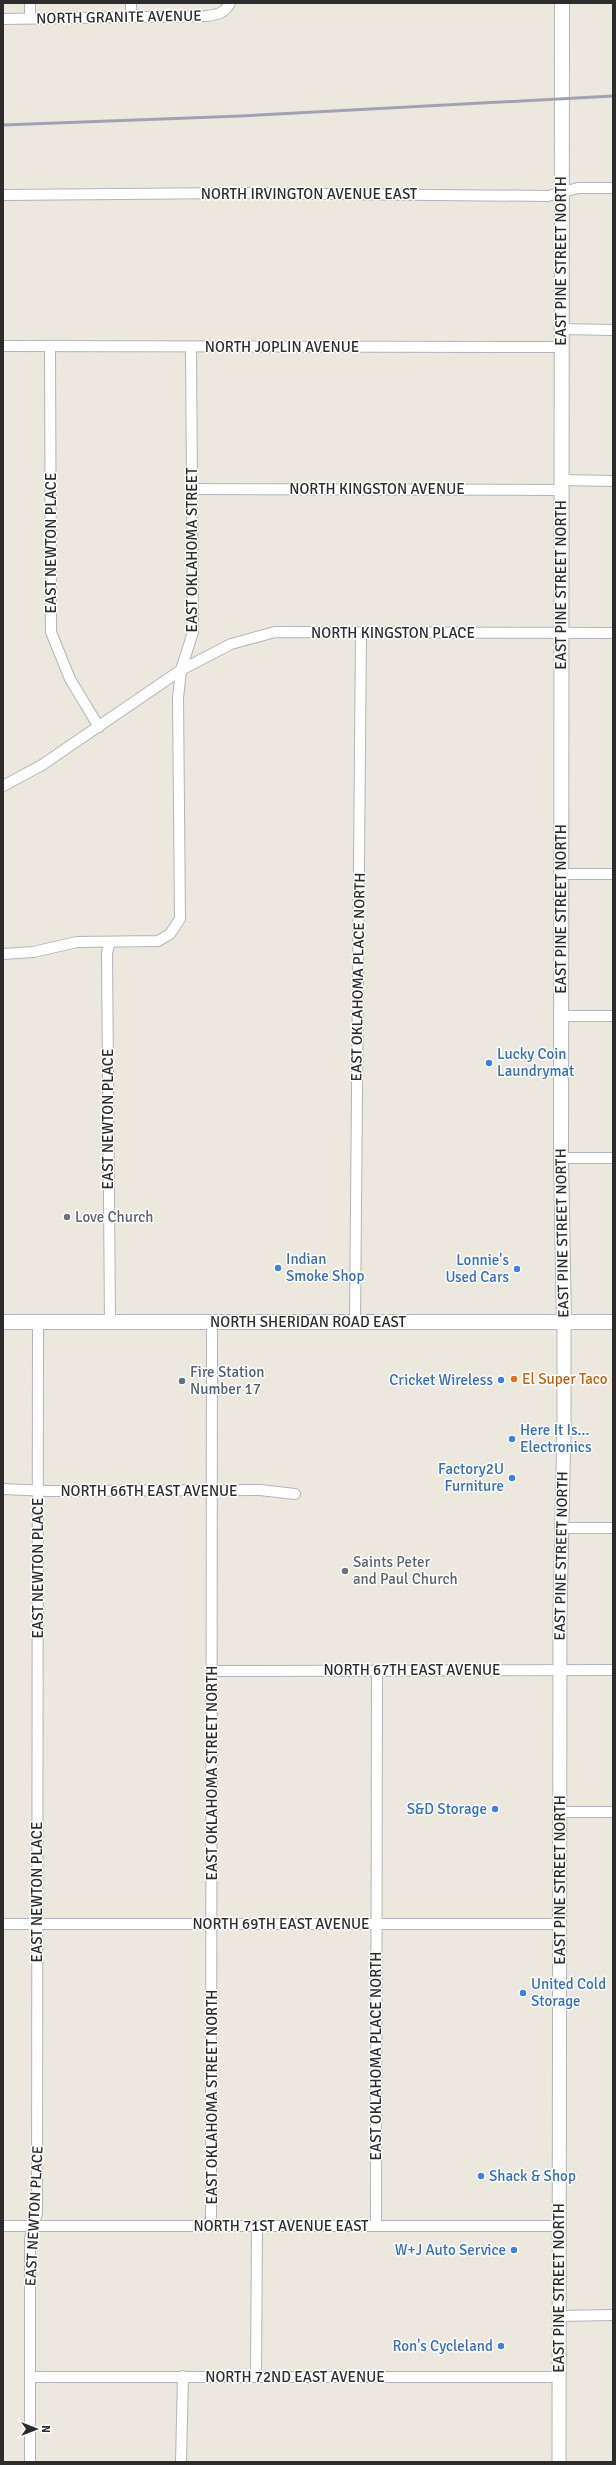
<svg xmlns="http://www.w3.org/2000/svg" width="616" height="2465" font-family="Signika,sans-serif">
<style>
.lines{fill:none;stroke-linecap:round;stroke-linejoin:round}
.minor-casing{stroke:#b2b3bf;stroke-width:12}
.tertiary-casing{stroke:#b2b3bf;stroke-width:15}
.secondary-casing{stroke:#b2b3bf;stroke-width:16}
.minor{stroke:#fff;stroke-width:10}
.tertiary{stroke:#fff;stroke-width:13}
.secondary{stroke:#fff;stroke-width:14}
.rail{stroke:#a1a1b5;stroke-width:3}
.shop-dot{fill:#3f7fe0;stroke:#fff;stroke-width:1.5}
.worship-dot{fill:#6b7280;stroke:#fff;stroke-width:1.5}
.food-dot{fill:#e8710a;stroke:#fff;stroke-width:1.5}
.service-dot{fill:#5c6f8a;stroke:#fff;stroke-width:1.5}
.labels{text-anchor:middle;stroke-width:3;stroke-linejoin:round;paint-order:stroke}
.street-label{font-size:15px;fill:#2c2c2c;stroke:#fff}
.shop-label{font-size:15px;fill:#366cbe;stroke:#fff;text-anchor:end}
.worship-label{font-size:15px;fill:#5b616d;stroke:#fff;text-anchor:start}
.service-label{font-size:15px;fill:#4e5e75;stroke:#fff;text-anchor:start}
.food-label{font-size:15px;fill:#c56008;stroke:#fff;text-anchor:start}
</style>
<rect width="100%" height="100%" fill="#ede8de"/>
<g class="lines">
<g class="minor-casing">
<g id="minor">
<polyline points="131,17 131,3"/>
<polyline points="30,18 30,3"/>
<path d="M3 19 206 16C217 15 225 13 230 3"/>
<polyline points="3,195 233,193 548,196 578,188 613,188"/>
<polyline points="562,329 613,330"/>
<polyline points="3,346 561,347"/>
<polyline points="50,347 51,632 70,679 99,727"/>
<polyline points="561,480 613,481"/>
<polyline points="192,489 561,490"/>
<polyline points="3,786 42,765 181,670 231,644 275,632 613,633"/>
<polyline points="561,874 613,874"/>
<polyline points="110,942 107,953 110,1322"/>
<polyline points="3,954 33,952 77,942 158,941 170,934 180,919 178,698 181,670 193,632 191,347"/>
<polyline points="561,1016 613,1016"/>
<polyline points="561,1158 613,1158"/>
<polyline points="355,1321 361,634"/>
<polyline points="3,1489 49,1491 260,1490 295,1494"/>
<polyline points="560,1528 613,1528"/>
<polyline points="212,1671 613,1670"/>
<polyline points="560,1812 613,1812"/>
<polyline points="3,1924 560,1924"/>
<polyline points="211,2225 212,1321"/>
<polyline points="3,2226 559,2226"/>
<polyline points="376,2226 377,1670"/>
<polyline points="559,2316 613,2315"/>
<polyline points="30,2377 559,2377"/>
<polyline points="256,2377 257,2226"/>
<polyline points="30,2462 30,2238 37,2213 38,1322"/>
<polyline points="181,2462 183,2376"/>
</g>
</g>
<g class="tertiary-casing">
<polyline id="tertiary" points="559,2462 560,1614 564,1426 564,1322"/>
</g>
<g class="secondary-casing">
<g id="secondary">
<polyline points="562,3 561,1158 564,1322"/>
<polyline points="3,1322 613,1322"/>
</g>
</g>
<use href="#minor" class="minor"/>
<use href="#tertiary" class="tertiary"/>
<use href="#secondary" class="secondary"/>
<polyline class="rail" points="3,125 241,116 613,96"/>
</g>
<g class="shop-dot">
<circle cx="489" cy="1063" r="4"/>
<circle cx="278" cy="1268" r="4"/>
<circle cx="517" cy="1269" r="4"/>
<circle cx="501" cy="1380" r="4"/>
<circle cx="512" cy="1439" r="4"/>
<circle cx="512" cy="1478" r="4"/>
<circle cx="495" cy="1809" r="4"/>
<circle cx="523" cy="1993" r="4"/>
<circle cx="481" cy="2176" r="4"/>
<circle cx="514" cy="2250" r="4"/>
<circle cx="501" cy="2346" r="4"/>
</g>
<g class="worship-dot">
<circle cx="67" cy="1217" r="4"/>
<circle cx="345" cy="1571" r="4"/>
</g>
<circle class="food-dot" cx="514" cy="1379" r="4"/>
<circle class="service-dot" cx="182" cy="1381" r="4"/>
<g class="labels">
<g class="street-label">
<text transform="translate(119 17) rotate(-1)" y="5">NORTH GRANITE AVENUE</text>
<text x="309" y="199">NORTH IRVINGTON AVENUE EAST</text>
<text transform="translate(561 261) rotate(-90)" y="5">EAST PINE STREET NORTH</text>
<text x="282" y="352">NORTH JOPLIN AVENUE</text>
<text x="377" y="494">NORTH KINGSTON AVENUE</text>
<text transform="translate(51 543) rotate(-90)" y="5">EAST NEWTON PLACE</text>
<text transform="translate(192 550) rotate(-90)" y="5">EAST OKLAHOMA STREET</text>
<text transform="translate(561 585) rotate(-90)" y="5">EAST PINE STREET NORTH</text>
<text x="393" y="638">NORTH KINGSTON PLACE</text>
<text transform="translate(561 909) rotate(-90)" y="5">EAST PINE STREET NORTH</text>
<text transform="translate(358 977) rotate(-89)" y="5">EAST OKLAHOMA PLACE NORTH</text>
<text transform="translate(108 1119) rotate(-90)" y="5">EAST NEWTON PLACE</text>
<text transform="translate(562 1233) rotate(-91)" y="5">EAST PINE STREET NORTH</text>
<text x="308" y="1327">NORTH SHERIDAN ROAD EAST</text>
<text x="149" y="1496">NORTH 66TH EAST AVENUE</text>
<text transform="translate(561 1556) rotate(-89)" y="5">EAST PINE STREET NORTH</text>
<text transform="translate(38 1568) rotate(-90)" y="5">EAST NEWTON PLACE</text>
<text x="412" y="1675">NORTH 67TH EAST AVENUE</text>
<text transform="translate(212 1773) rotate(-90)" y="5">EAST OKLAHOMA STREET NORTH</text>
<text transform="translate(560 1880) rotate(-90)" y="5">EAST PINE STREET NORTH</text>
<text transform="translate(37 1892) rotate(-90)" y="5">EAST NEWTON PLACE</text>
<text x="281" y="1929">NORTH 69TH EAST AVENUE</text>
<text transform="translate(376 2056) rotate(-90)" y="5">EAST OKLAHOMA PLACE NORTH</text>
<text transform="translate(212 2097) rotate(-90)" y="5">EAST OKLAHOMA STREET NORTH</text>
<text transform="translate(34 2216) rotate(-87)" y="5">EAST NEWTON PLACE</text>
<text x="281" y="2231">NORTH 71ST AVENUE EAST</text>
<text transform="translate(559 2288) rotate(-90)" y="5">EAST PINE STREET NORTH</text>
<text x="295" y="2382">NORTH 72ND EAST AVENUE</text>
</g>
<g class="shop-label">
<text x="497" y="1059" text-anchor="start">Lucky Coin<tspan x="497" dy="17">Laundrymat</tspan></text>
<text x="286" y="1264" text-anchor="start">Indian<tspan x="286" dy="17">Smoke Shop</tspan></text>
<text x="509" y="1265">Lonnie's<tspan x="509" dy="17">Used Cars</tspan></text>
<text x="493" y="1385">Cricket Wireless</text>
<text x="520" y="1435" text-anchor="start">Here It Is...<tspan x="520" dy="17">Electronics</tspan></text>
<text x="504" y="1474">Factory2U<tspan x="504" dy="17">Furniture</tspan></text>
<text x="487" y="1814">S&amp;D Storage</text>
<text x="531" y="1989" text-anchor="start">United Cold<tspan x="531" dy="17">Storage</tspan></text>
<text x="489" y="2181" text-anchor="start">Shack &amp; Shop</text>
<text x="506" y="2255">W+J Auto Service</text>
<text x="493" y="2351">Ron's Cycleland</text>
</g>
<g class="worship-label">
<text x="75" y="1222">Love Church</text>
<text x="353" y="1567">Saints Peter<tspan x="353" dy="17">and Paul Church</tspan></text>
</g>
<g class="service-label">
<text x="190" y="1377">Fire Station<tspan x="190" dy="17">Number 17</tspan></text>
</g>
<g class="food-label">
<text x="522" y="1384">El Super Taco</text>
</g>
</g>
<rect width="616" height="2465" fill="none" stroke="#2c2c2c" stroke-width="8"/>
<g transform="translate(36 2429) rotate(90)" stroke="#ffffff" stroke-width="3" paint-order="stroke">
<path d="M0-3L7 15L0 10L-7 15Z" fill="#2c2c2c"/>
<text y="-6" font-size="11" font-weight="bold" text-anchor="middle" fill="#2c2c2c">N</text>
</g>
</svg>
